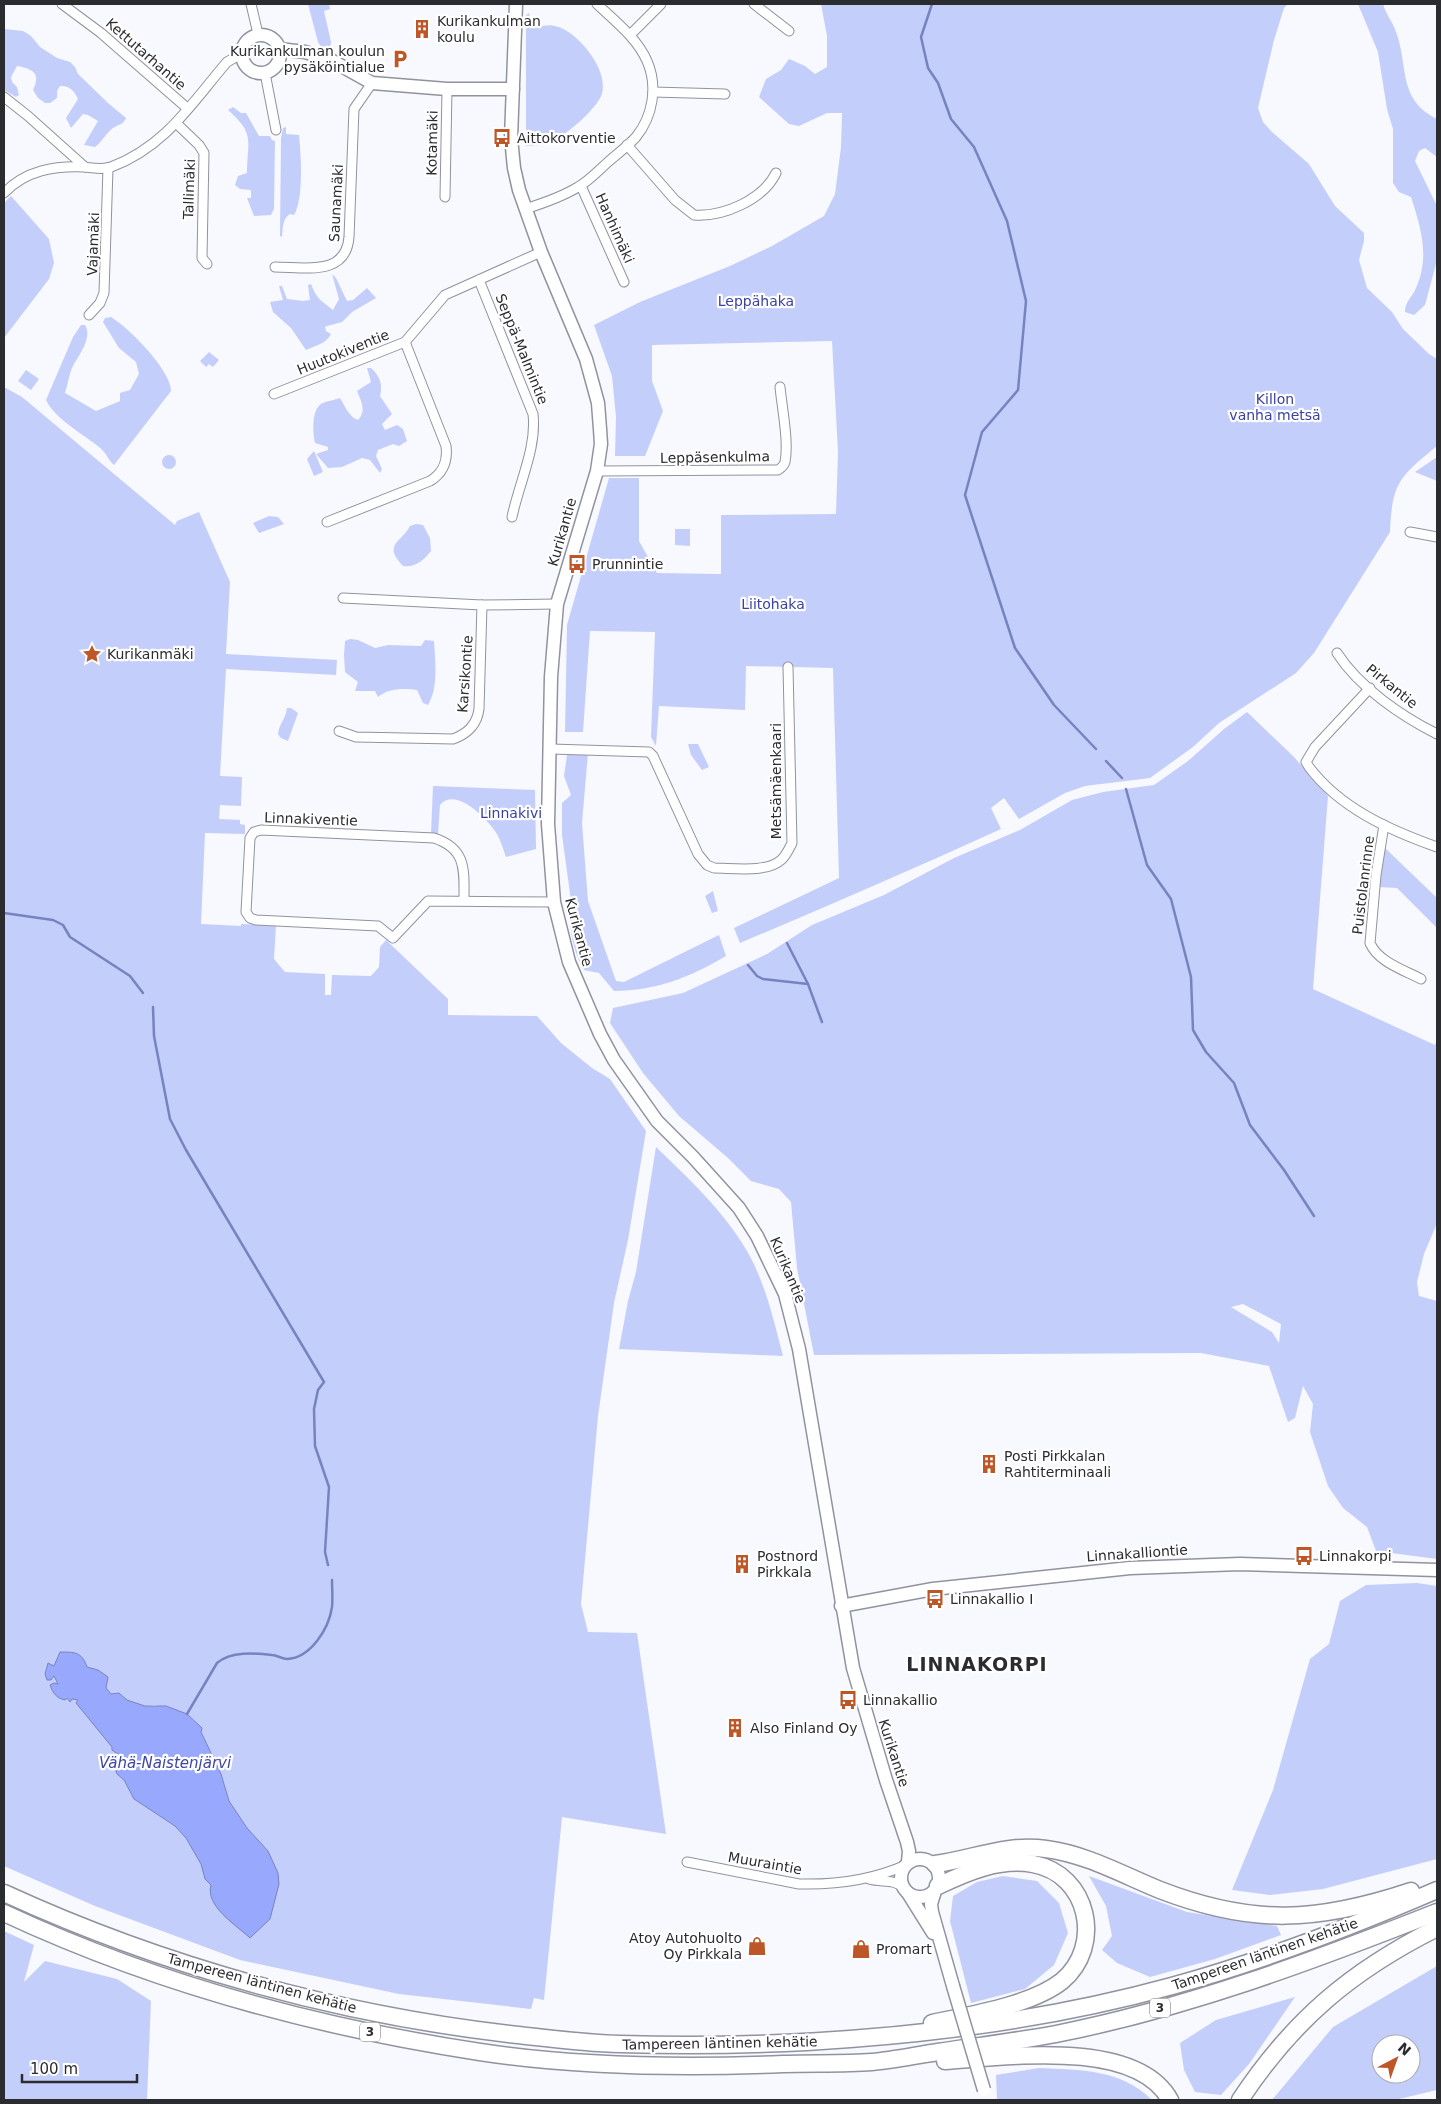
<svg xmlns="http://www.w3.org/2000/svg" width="1441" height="2104" font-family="'DejaVu Sans',sans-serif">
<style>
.green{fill:#c4cefb;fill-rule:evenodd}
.water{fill:#98a8fc;stroke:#7783bf}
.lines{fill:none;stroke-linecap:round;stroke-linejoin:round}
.stream{stroke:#7783bf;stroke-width:2.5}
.street-casing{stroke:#90939f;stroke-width:11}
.secondary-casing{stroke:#90939f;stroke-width:15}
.highway-casing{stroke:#90939f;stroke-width:19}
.street{stroke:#fff;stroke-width:9}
.secondary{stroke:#fff;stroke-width:12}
.highway{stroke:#fff;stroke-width:16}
.secondary-bridge-casing{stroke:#90939f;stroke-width:15;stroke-linecap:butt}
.secondary-bridge{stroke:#fff;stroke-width:12}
.labels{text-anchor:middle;stroke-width:4.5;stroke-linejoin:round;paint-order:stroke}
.shield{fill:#fff;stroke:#6b6b6e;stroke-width:1}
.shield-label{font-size:12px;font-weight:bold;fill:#2b2c30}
.poi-label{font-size:14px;fill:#2b2c30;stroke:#fff;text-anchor:start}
.street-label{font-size:14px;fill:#2b2c30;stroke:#fff}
.park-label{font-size:14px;fill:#3a42a1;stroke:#fff}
.water-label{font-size:15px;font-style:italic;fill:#3e46a6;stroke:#fff}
.district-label{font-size:19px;font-weight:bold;letter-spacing:1px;fill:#2b2c30;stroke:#fff}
</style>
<rect width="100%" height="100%" fill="#f8f9fe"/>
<g class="green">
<polygon points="308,4 329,4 330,9 324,11 331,42 330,50 321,47 318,42"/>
<path d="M821 4H1288L1284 8 1274 40 1258 108 1263 122 1272 132 1309 164 1335 206 1364 233V241L1359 260 1367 288 1392 312 1403 329 1429 354 1437 359V446C1399 477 1392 483 1390 532L1314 653 1296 673 1219 723 1193 747 1150 778 1085 786 1065 793 1019 819 1004 798 991 808 1001 829C914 869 827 906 740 943L734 928 839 878 833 668 746 666 745 710 659 706 656 746 651 737 655 632 590 631 583 732H565L567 625 609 478H639V541L657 573 721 574V515L836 514 838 452 832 341 652 345V381L663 411 645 456H615L616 417 612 376 594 325 640 302 730 266 772 246 824 216 835 194 841 147 842 113H827L799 126 789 124 759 97 766 79 781 70 789 59 805 66 815 74 827 67V36Z"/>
<path d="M1358 4H1383C1386 15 1393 22 1396 32 1409 66 1397 99 1437 119V157L1425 148 1419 151 1415 161 1437 206V260L1425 305 1414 315 1405 312C1405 301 1412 298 1416 288 1430 257 1421 228 1411 197L1399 192 1393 183V129L1387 109 1378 52Z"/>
<path d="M529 13 532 28C539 27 548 24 555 26 578 31 609 70 602 94 596 110 564 137 549 143 541 146 533 145 526 146V15Z"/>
<path d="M4 29 23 31 31 36 40 47 57 58 70 62 75 67 78 74 108 103 126 118C123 125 119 124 113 128 106 133 102 142 95 147L84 145 98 121 88 115 83 114 71 128 66 118 78 99C75 91 69 85 60 86L57 91V98L50 103H45L38 98 33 90C41 74 34 69 17 66L11 77 12 82 17 87 19 95 16 97 4 90Z"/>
<path d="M233 107 241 113H246L259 136H270L272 140 275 141 274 209 271 215 254 216 247 198H251V190L240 189 235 185 238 176 247 173C247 140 256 135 228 110Z"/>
<path d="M286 127V134L299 135C301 155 304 199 294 215L290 214C282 219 283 228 282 237L280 236 281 138 283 128Z"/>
<polygon points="11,196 49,239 54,263 49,279 4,338 4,203"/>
<path d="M332 274 336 278 347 301 353 300 367 288 376 298 352 312 342 322 327 326 325 327 326 331 331 334C327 343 315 346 306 350L291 328 273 312 270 302 283 300 279 286H282L287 299 303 301 310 300 308 285 311 284C317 300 321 300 333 310L339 299Z"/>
<path d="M111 317C129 328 171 370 171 391L114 465C108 460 106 452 99 447 83 434 55 419 46 400L73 337 81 325H85C93 337 79 355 73 366 69 374 68 384 65 393L96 411 120 401V393L130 390 139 374 136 362 119 348 103 322 105 318Z"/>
<polygon points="209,352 219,360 213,367 209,364 206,367 200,361"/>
<path d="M367 368H371C380 376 383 385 380 396L392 414 382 424 385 430 397 425 403 429 407 441 399 446 393 444 378 450 376 456 382 469 380 473 370 460 362 458 342 467 328 468 316 454 328 450V447L315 443C313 433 311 411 321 404 326 401 335 400 340 398 345 406 349 417 358 420 367 411 361 401 357 391L371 382Z"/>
<polygon points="26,370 39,379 31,390 18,381"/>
<path d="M4 387 22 397 175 525 177 521 199 512 230 582 226 654 337 660 336 675 226 669 220 776 242 777 241 806 220 805 219 819 240 820V824L245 825V834L205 833 201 924 241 926V924L276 925 274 959 285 972 325 974V995H331L332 975 371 976 379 967 380 947 386 940 448 999V1015L537 1016 561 1043 592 1068 610 1079 646 1131 628 1240 614 1303 598 1416 581 1604 588 1632 637 1633 666 1834 562 1817 544 2000 534 1998 531 2009 399 1994 240 1960 95 1906 4 1866ZM83 1658 87 1667 98 1670 106 1688 111 1694 119 1693 127 1700 146 1706 155 1705 187 1714 202 1728 201 1732 221 1774 229 1801 247 1828 268 1851 278 1873 205 1879 201 1864 186 1838 175 1826 134 1799 124 1780 120 1755 78 1700C65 1699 59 1687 54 1676L51 1680H47L45 1674 54 1667Z"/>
<polygon points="314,451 323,472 314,476 307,459"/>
<circle cx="169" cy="462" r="7"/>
<polygon points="1437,457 1437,481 1415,472"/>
<polygon points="269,516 278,517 284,524 259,533 253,523"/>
<path d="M416 524 423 525 430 538 431 551C424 560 415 568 403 566 382 544 402 542 410 526Z"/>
<polygon points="675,529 690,529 690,546 675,545"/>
<path d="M350 639 358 640 375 648 388 645 421 646 425 640 434 641C435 660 439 687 428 705L423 703 417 690C404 688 388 688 378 697L375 691H355L358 682 345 672 344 655 345 641Z"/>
<path d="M287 708H291L298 713 288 741 281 738 278 734C279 724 286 718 287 708Z"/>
<path d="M1247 712 1294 757 1328 796 1313 989 1435 1045 1437 1039V1223L1424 1254 1417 1282 1419 1296 1437 1301V1559L1376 1551 1367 1527 1343 1508 1328 1486 1310 1432 1313 1404 1303 1386 1295 1418 1288 1422 1269 1366 1201 1353 814 1355 797 1268 791 1202 779 1189 751 1181 728 1158 679 1116 643 1073 610 1023 613 1008 683 993 767 954 812 925 884 895 954 858 1020 830 1072 800 1103 792 1154 785 1188 761 1224 729ZM1243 1304 1281 1324 1279 1343 1272 1332 1231 1307Z"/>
<polygon points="688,744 698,744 709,767 702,770 691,755"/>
<path d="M588 753 582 823 588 901 616 981 624 982 719 935 726 956C691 977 655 991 614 991L599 973 584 970C574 954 567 925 572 908L562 835V803L571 795 564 776 567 755Z"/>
<path d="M433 786 535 790 536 849 506 857C503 849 501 841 497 834 488 820 456 786 440 805L438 834 431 833Z"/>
<polygon points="1385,848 1437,898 1437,928 1397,888 1379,887"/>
<polygon points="713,891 718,911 712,913 705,896"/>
<path d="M656 1147C689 1179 723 1210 747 1251 765 1282 774 1321 783 1356L619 1349 628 1301 636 1272Z"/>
<polygon points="1417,1583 1437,1586 1437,1859 1323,1889 1270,1895 1232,1890 1273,1790 1310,1659 1329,1644 1340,1601 1366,1585"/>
<polygon points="1003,1876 1037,1881 1059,1903 1068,1933 1054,1965 1025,1989 971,2003 950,1921 953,1896 977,1882"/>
<polygon points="1089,1876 1187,1912 1277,1926 1281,1935 1215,1959 1150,1977 1117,1963 1102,1950 1112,1936 1106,1906"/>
<polygon points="4,1931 34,1945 24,1982 45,1961 117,1979 151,2001 147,2100 4,2100"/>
<path d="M1437 1966V2090L1395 2100H1272L1333 2027ZM1381 2044H1411V2074H1381Z"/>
<polygon points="1295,1997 1249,2064 1221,2095 1195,2092 1184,2070 1180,2043 1216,2020"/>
<path d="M1039 2068C1081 2070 1121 2069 1152 2100H997L996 2075Z"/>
</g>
<path class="water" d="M60 1652C75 1652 82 1652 87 1667L98 1670 108 1677 106 1688 111 1694 119 1693 127 1700 145 1706H166L187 1714 202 1728 201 1732 221 1774 229 1801 247 1828 268 1851 278 1873 279 1884 270 1919 250 1938C236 1925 205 1906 211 1885L205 1879 201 1864 186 1838 175 1826 134 1799 124 1780 117 1774 114 1765 119 1755 112 1750V1747L76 1703 78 1700 72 1699 70 1702 67 1698 65 1700C56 1698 53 1693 50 1685L54 1683 58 1684 54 1676 51 1680H47L45 1674 48 1663 54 1666Z"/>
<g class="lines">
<g class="stream">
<polyline points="932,4 921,37 928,68 938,83 951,119 974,147 1007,221 1026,301 1018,390 982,432 965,495 1015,648 1054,705 1096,749"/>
<polyline points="1106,761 1122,778"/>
<polyline points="1126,789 1147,865 1171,899 1191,977 1193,1030 1206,1052 1234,1083 1250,1125 1284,1170 1314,1216"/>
<polyline points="4,913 53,920 63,925 70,937 130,976 143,993"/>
<polyline points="787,943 808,984 822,1022"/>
<polyline points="748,965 757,976 763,979 808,984"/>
<polyline points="153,1007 154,1036 170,1119 186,1150 324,1382 318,1390 314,1409 315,1446 329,1487 325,1552 328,1565"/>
<path d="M187 1714 217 1663C231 1651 255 1653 272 1655 277 1655 282 1659 287 1659 311 1658 329 1628 332 1607 333 1598 332 1589 332 1580"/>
</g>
<g class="street-casing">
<g id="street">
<polyline points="62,4 101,33 187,108"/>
<polyline points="251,4 258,34"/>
<polyline points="754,4 789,31"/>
<polyline points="630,35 661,4"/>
<polyline points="265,73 276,130"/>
<polyline points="653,92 725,94"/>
<polyline points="4,97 28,116 85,167"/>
<polyline points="176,123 199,145 204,153 202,258 207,264"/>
<path d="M627 145 675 200 694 215C723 217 763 200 776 173"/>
<polyline points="581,186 624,282"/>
<path d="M4 193C26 170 54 166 84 167 92 168 103 170 111 167 165 147 191 104 227 62L241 54"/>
<polyline points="445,197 447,89"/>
<path d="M525 209C544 203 562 197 578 187 589 181 598 171 608 162 617 154 628 146 636 137 653 116 658 86 647 61 637 38 615 21 597 4"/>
<path d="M275 267C304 267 346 277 349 237L354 109 372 83"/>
<path d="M479 280 533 414C537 448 519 483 512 517"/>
<polyline points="89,315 100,303 104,293 108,168"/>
<polyline points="274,394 405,342 445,295 541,252"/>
<path d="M597 471 778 470C781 468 784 466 785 462 789 442 782 408 780 387"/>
<path d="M327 522 430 481C443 473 448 462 446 446L405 342"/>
<polyline points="1410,532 1437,537"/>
<polyline points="343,598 482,605 557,604"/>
<path d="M1337 653C1359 687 1401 716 1437 734"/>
<path d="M1370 688 1315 747 1306 762 1309 767C1340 808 1389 830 1437 847"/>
<path d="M339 731 356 737 453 739C467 734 477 725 479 709L482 605"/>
<path d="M551 749 649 752 653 756 698 854 707 865 714 868C733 868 767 873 781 860 786 856 789 849 792 843L788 667"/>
<path d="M1384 825 1376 875 1370 943C1378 962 1404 970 1421 979"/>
<path d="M464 900C464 870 467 849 434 838L261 830 254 832 250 838 246 912 250 918 256 920 378 926 393 938 428 901 554 902"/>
<path d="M687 1862 799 1884C836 1885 872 1880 906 1865"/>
<path d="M869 1879C882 1883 893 1878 904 1888"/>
</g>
</g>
<g class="secondary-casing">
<g id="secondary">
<polyline points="516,4 511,138 514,168 519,190 541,252 586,359 598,403 600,429 601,444 597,471 557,604 551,677 548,824 554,902 569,962 600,1034 614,1060 657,1121 693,1157 739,1208 757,1236 785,1294 799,1349 853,1668 886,1780 907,1842 909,1851 908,1862"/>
<circle cx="261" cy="54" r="19"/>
<polyline points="279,49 305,52 329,59 372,83 447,89 513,89"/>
<polyline points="841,1606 933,1589 1130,1568 1240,1564 1437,1570"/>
<circle cx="920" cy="1878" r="19"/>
<polyline points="935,1891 931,1904 932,1912 953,1986"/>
<polyline points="908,1893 933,1933"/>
</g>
</g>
<g class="highway-casing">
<g id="highway">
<path d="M935 1864C973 1859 1007 1843 1046 1849 1086 1854 1123 1875 1160 1890 1253 1926 1318 1922 1411 1891"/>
<path d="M4 1893C163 1966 336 2014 509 2034 546 2038 583 2043 620 2044 697 2046 774 2045 850 2039 960 2031 1066 2015 1172 1986 1263 1961 1351 1927 1437 1890"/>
<path d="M4 1913C154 1983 316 2027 480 2052 578 2067 684 2068 783 2064 813 2063 843 2064 872 2062 894 2060 917 2055 938 2052 978 2046 1017 2041 1056 2034 1187 2008 1313 1961 1437 1912"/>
<path d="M932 2023C970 2015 1032 2005 1062 1981 1104 1946 1089 1874 1033 1864 1000 1858 967 1872 938 1886"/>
<path d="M945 2061C1005 2057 1136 2038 1170 2100"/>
<path d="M1240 2100C1293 2020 1351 1971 1437 1928"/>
</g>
</g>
<use href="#street" class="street"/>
<use href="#secondary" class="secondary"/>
<use href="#highway" class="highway"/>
<g class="secondary-bridge-casing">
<polyline id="secondary-bridge" points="953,1986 984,2090"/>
</g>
<use href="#secondary-bridge" class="secondary-bridge"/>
</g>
<defs>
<g id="building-bare" transform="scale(1.5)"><path d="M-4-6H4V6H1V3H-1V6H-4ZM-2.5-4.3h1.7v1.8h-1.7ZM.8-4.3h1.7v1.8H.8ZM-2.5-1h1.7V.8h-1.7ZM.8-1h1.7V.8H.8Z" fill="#bd5728" stroke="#fff" stroke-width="2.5" paint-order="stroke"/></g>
<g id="parking-bare" transform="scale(1.5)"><path d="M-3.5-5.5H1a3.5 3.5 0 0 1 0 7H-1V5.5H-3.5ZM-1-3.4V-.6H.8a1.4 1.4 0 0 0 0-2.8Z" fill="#bd5728" stroke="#fff" stroke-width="2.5" paint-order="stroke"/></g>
<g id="bus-bare" transform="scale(1.5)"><path d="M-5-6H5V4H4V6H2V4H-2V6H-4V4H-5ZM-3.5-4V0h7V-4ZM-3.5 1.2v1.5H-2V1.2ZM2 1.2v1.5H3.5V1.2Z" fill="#bd5728" stroke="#fff" stroke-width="2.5" paint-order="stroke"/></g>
<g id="sight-bare" transform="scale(1.5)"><path d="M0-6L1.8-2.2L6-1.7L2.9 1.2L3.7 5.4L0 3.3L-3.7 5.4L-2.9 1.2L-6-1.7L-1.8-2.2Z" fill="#bd5728" stroke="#fff" stroke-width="2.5" paint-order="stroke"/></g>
<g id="shop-bare" transform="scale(1.5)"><path d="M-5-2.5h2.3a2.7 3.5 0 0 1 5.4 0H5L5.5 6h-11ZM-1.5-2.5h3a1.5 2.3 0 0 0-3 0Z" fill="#bd5728" stroke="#fff" stroke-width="2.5" paint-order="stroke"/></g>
</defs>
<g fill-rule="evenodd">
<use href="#building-bare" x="422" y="29"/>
<use href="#parking-bare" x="400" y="59"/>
<use href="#bus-bare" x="502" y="138"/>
<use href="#bus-bare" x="577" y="564"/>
<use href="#sight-bare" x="92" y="654"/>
<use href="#building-bare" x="989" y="1464"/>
<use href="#bus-bare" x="1304" y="1556"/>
<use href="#building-bare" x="742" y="1564"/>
<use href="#bus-bare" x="935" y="1599"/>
<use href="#bus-bare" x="848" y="1700"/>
<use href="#building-bare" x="735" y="1728"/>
<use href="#shop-bare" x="757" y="1946"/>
<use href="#shop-bare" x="861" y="1949"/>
</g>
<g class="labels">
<g class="shield">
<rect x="1150" y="1998.5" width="20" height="19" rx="4"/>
<rect x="360" y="2022.5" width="20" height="19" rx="4"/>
</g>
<g class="shield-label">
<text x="1160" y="2012">3</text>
<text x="370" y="2036">3</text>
</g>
<g class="poi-label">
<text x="437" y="26">Kurikankulman<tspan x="437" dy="16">koulu</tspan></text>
<text x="385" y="56" text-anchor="end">Kurikankulman koulun<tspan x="385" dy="16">pysäköintialue</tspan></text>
<text x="517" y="143">Aittokorventie</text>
<text x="592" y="569">Prunnintie</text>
<text x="107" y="659">Kurikanmäki</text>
<text x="1004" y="1461">Posti Pirkkalan<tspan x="1004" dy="16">Rahtiterminaali</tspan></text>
<text x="757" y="1561">Postnord<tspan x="757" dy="16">Pirkkala</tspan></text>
<text x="1319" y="1561">Linnakorpi</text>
<text x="950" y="1604">Linnakallio I</text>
<text x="863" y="1705">Linnakallio</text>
<text x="750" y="1733">Also Finland Oy</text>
<text x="742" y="1943" text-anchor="end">Atoy Autohuolto<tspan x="742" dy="16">Oy Pirkkala</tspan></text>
<text x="876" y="1954">Promart</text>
</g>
<g class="street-label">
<text transform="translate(146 54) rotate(41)" y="5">Kettutarhantie</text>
<text transform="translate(432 143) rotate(-89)" y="5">Kotamäki</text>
<text transform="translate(189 189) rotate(-88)" y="5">Tallimäki</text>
<text transform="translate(336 203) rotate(-87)" y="5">Saunamäki</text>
<text transform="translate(615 228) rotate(66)" y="5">Hanhimäki</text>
<text transform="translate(93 244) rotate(-88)" y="5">Vajamäki</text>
<text transform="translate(522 349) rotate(68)" y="5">Seppä-Malmintie</text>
<text transform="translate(343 352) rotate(-22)" y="5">Huutokiventie</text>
<text transform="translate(715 457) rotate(-1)" y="5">Leppäsenkulma</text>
<text transform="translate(562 532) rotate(-74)" y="5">Kurikantie</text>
<text transform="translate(465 674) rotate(-86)" y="5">Karsikontie</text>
<text transform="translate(1392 686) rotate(39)" y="5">Pirkantie</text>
<text transform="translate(776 781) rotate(-90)" y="5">Metsämäenkaari</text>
<text transform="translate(311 819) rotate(2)" y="5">Linnakiventie</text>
<text transform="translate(1363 885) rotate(-83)" y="5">Puistolanrinne</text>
<text transform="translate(579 932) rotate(75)" y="5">Kurikantie</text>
<text transform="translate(788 1270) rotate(67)" y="5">Kurikantie</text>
<text transform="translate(1137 1553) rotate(-4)" y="5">Linnakalliontie</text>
<text transform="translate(894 1753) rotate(72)" y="5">Kurikantie</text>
<text transform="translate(765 1863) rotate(10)" y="5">Muuraintie</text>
<text transform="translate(1265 1954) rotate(-19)" y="5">Tampereen läntinen kehätie</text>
<text transform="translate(262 1983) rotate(15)" y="5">Tampereen läntinen kehätie</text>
<text transform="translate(720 2043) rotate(-1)" y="5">Tampereen läntinen kehätie</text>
</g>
<g class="park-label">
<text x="756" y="306">Leppähaka</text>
<text x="1275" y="404">Killon<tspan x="1275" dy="16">vanha metsä</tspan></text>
<text x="773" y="609">Liitohaka</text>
<text x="511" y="818">Linnakivi</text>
</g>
<g class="water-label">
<text x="165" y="1768">Vähä-Naistenjärvi</text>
</g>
<g class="district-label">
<text x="977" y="1671">LINNAKORPI</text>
</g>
</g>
<rect width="1441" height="2104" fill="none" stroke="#2b2c30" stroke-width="10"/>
<g transform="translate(1396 2059) rotate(41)"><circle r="24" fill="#ffffff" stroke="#aaabac"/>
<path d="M0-4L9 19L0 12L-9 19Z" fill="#bd5728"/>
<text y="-8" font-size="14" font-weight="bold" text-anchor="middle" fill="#2b2c30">N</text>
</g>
<path d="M22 2074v8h115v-8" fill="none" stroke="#2b2c30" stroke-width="2.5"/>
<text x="30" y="2074" font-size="15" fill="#2b2c30" stroke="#ffffff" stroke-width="4" paint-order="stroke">100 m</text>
</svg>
